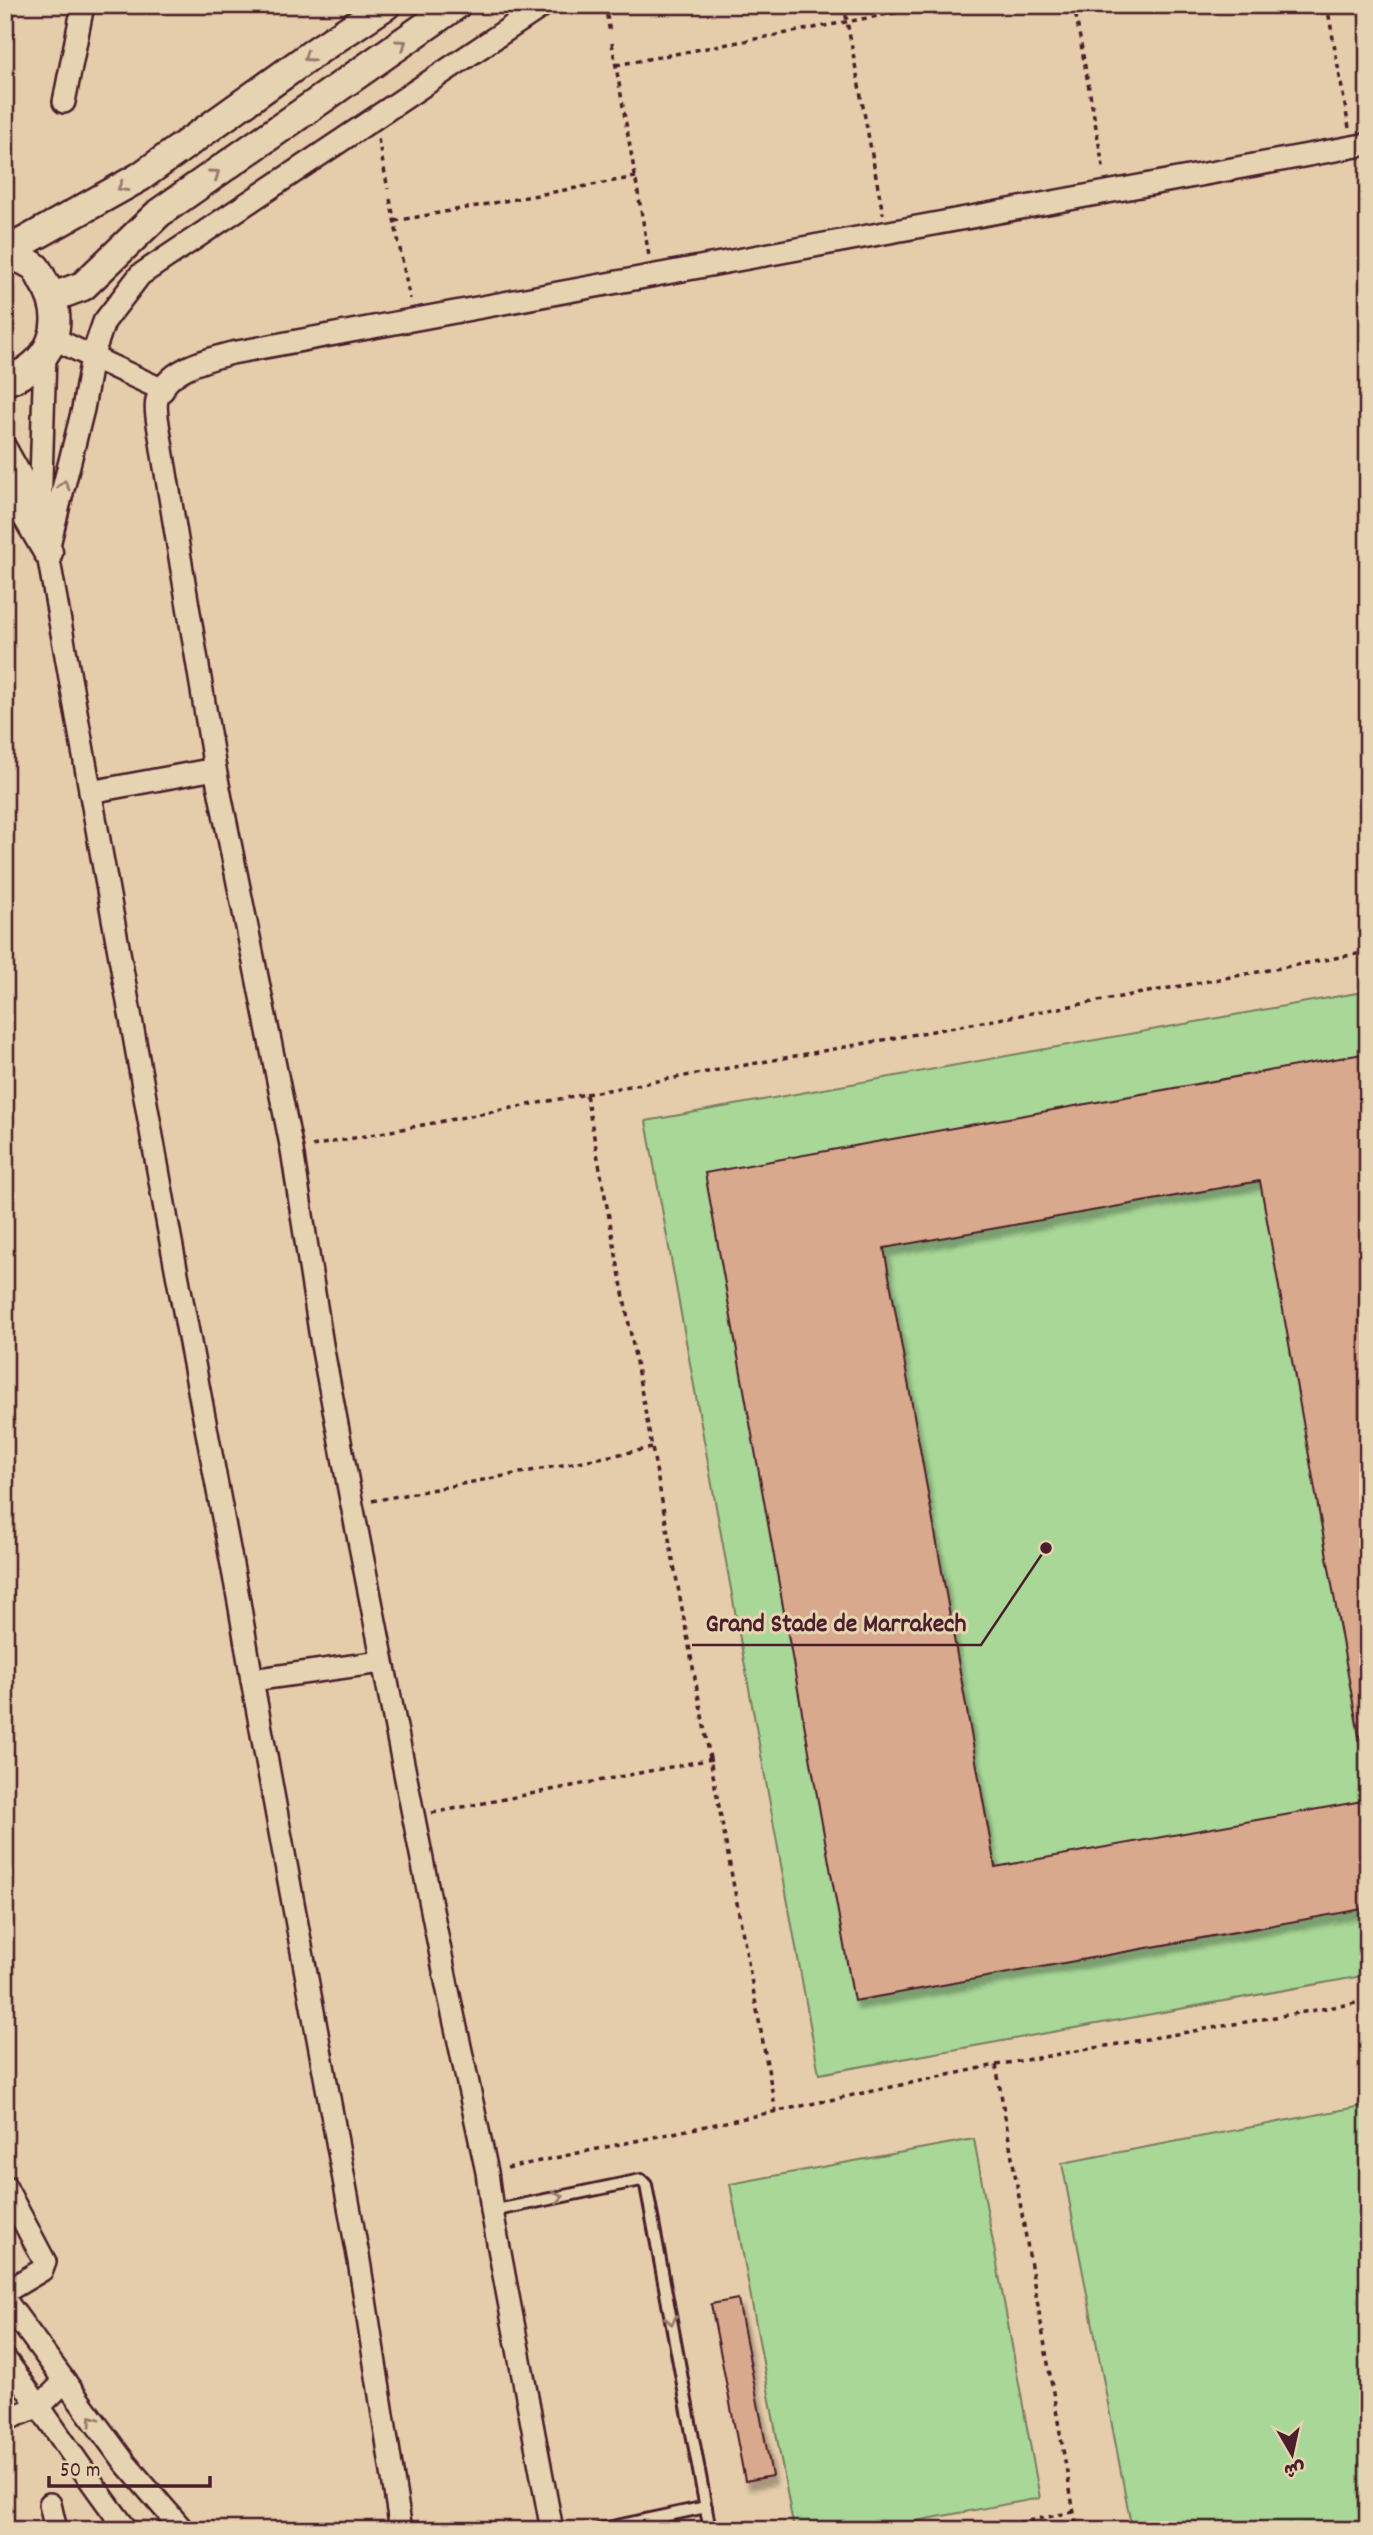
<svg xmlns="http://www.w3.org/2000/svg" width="1373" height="2535" font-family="Dekko,'Playpen Sans Arabic',sans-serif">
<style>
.green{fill:#a8d797;stroke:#797b61;stroke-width:2}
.building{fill:#d8a98d;stroke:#4a1f2b;stroke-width:2;filter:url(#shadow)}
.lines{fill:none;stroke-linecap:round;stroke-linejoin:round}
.lane-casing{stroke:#4a1f2b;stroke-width:16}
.street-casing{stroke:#4a1f2b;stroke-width:26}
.secondary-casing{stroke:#4a1f2b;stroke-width:33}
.path{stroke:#4a1f2b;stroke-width:3.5;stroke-dasharray:5 5;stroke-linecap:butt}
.lane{stroke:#e5d3b1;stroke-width:10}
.street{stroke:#e5d3b1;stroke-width:21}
.secondary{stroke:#e5d3b1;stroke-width:28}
.oneway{stroke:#98796e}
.leader{fill:none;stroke:#4a1f2b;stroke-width:2.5}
.callout-dot{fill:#4a1f2b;stroke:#e5d3b1;stroke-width:2.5}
.callout-label{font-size:26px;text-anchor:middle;font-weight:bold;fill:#4a1f2b;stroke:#e5d3b1;stroke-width:6;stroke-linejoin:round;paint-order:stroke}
</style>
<defs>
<filter id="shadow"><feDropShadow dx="4.5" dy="8" stdDeviation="2" flood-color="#0004"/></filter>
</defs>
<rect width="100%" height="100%" fill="#e5cdab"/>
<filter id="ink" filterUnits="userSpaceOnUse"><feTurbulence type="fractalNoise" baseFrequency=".0143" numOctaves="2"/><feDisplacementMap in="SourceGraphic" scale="14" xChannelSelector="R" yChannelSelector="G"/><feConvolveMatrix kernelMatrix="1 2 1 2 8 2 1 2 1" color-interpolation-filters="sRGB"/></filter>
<g filter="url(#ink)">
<g class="green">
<polygon points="1368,991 1368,1975 819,2074 646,1121"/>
<polygon points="1368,2105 1368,2530 1132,2530 1062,2163"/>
<polygon points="974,2139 1040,2498 868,2530 794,2530 730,2184"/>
</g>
<g class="building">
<polygon points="1368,1053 1368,1735 1359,1736 1260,1181 884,1248 995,1867 1368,1800 1368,1908 854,2001 705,1173"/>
<polygon points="738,2299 772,2476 745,2481 711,2304"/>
</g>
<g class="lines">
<g class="lane-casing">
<g id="lane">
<polyline points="492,2211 641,2180 646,2185 710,2530"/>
<polyline points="598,2530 706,2507"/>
</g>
</g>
<g class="street-casing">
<g id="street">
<polyline points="64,102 83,5"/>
<polyline points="53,338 92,357 104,322 140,275 544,5"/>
<polyline points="45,355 40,510 168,1226 239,1602 252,1680 359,2261 401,2530"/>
<polyline points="5,447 39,508"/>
<polyline points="49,545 83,409 92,357 163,390"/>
<polyline points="90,792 215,769"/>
<polyline points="252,1680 381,1662"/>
<polyline points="5,2186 45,2262 42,2270 5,2292"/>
<polyline points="5,2300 125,2463 183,2530"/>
<path d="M5 2359C47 2415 84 2475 127 2530"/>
<polyline points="5,2420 40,2406 65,2381"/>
<polyline points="50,2504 56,2530"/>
<path d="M552 2530 492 2211 487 2172 447 1986 352 1505 322 1345 292 1150 215 769 162 449C161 437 154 411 157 400 166 369 205 360 232 353L1368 144"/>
</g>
</g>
<g class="secondary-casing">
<g id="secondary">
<path d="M5 252C14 256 28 261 35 267 38 270 41 277 43 281 70 323 51 366 5 381"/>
<polyline points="6,252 140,177 318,50 386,5"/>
<polyline points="53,297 83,286 159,213 456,5"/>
<polyline points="5,478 48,552"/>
</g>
</g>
<g class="path">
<polyline points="605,5 610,33"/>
<polyline points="844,5 883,214"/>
<polyline points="1074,5 1104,172"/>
<polyline points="1327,5 1349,128"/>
<polyline points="612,43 649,256"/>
<polyline points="616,65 937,5"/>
<polyline points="378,139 388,189"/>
<polyline points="390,199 410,299"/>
<polyline points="395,221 636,177"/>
<polyline points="586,1094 1368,952"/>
<polyline points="312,1146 586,1094 776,2112"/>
<polyline points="372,1501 652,1448"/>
<polyline points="432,1813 712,1759"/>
<polyline points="996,2065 1368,2001"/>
<polyline points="507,2168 996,2065 1077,2530"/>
<polyline points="980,2530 1074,2512"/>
</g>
<use href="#lane" class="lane"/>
<use href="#street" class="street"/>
<use href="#secondary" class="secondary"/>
</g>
<defs><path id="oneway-chevron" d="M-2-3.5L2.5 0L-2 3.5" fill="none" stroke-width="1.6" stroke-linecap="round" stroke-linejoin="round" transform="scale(1.75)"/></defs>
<g class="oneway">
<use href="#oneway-chevron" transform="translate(402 44) rotate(-35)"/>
<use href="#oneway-chevron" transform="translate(308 57) rotate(145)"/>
<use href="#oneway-chevron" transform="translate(215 174) rotate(-35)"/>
<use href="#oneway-chevron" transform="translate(122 187) rotate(150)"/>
<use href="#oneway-chevron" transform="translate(64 485) rotate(-77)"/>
<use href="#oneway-chevron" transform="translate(559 2197) rotate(-11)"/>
<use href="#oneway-chevron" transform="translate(671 2320) rotate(80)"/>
<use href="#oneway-chevron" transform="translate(93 2420) rotate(-126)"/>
</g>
</g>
<path class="leader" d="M1046 1548L981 1645H692"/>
<circle class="callout-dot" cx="1046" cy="1548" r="7"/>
<g class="callout-label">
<text x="836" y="1631">Grand Stade de Marrakech</text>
</g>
<rect width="1373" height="2535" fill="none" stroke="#e5d3b1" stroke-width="28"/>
<rect x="14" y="14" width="1345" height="2507" fill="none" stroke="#4a1f2b" stroke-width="2.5" filter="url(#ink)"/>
<g transform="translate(1292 2454) rotate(171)" stroke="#e5d3b1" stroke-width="5" paint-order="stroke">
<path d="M0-5L12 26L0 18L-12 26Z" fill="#4a1f2b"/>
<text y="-10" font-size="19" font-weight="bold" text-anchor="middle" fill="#4a1f2b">ش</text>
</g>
<path d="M49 2476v10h161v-10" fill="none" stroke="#4a1f2b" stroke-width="3.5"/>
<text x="60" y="2476" font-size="21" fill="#4a1f2b" stroke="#e5d3b1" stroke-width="5" paint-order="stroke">50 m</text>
</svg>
